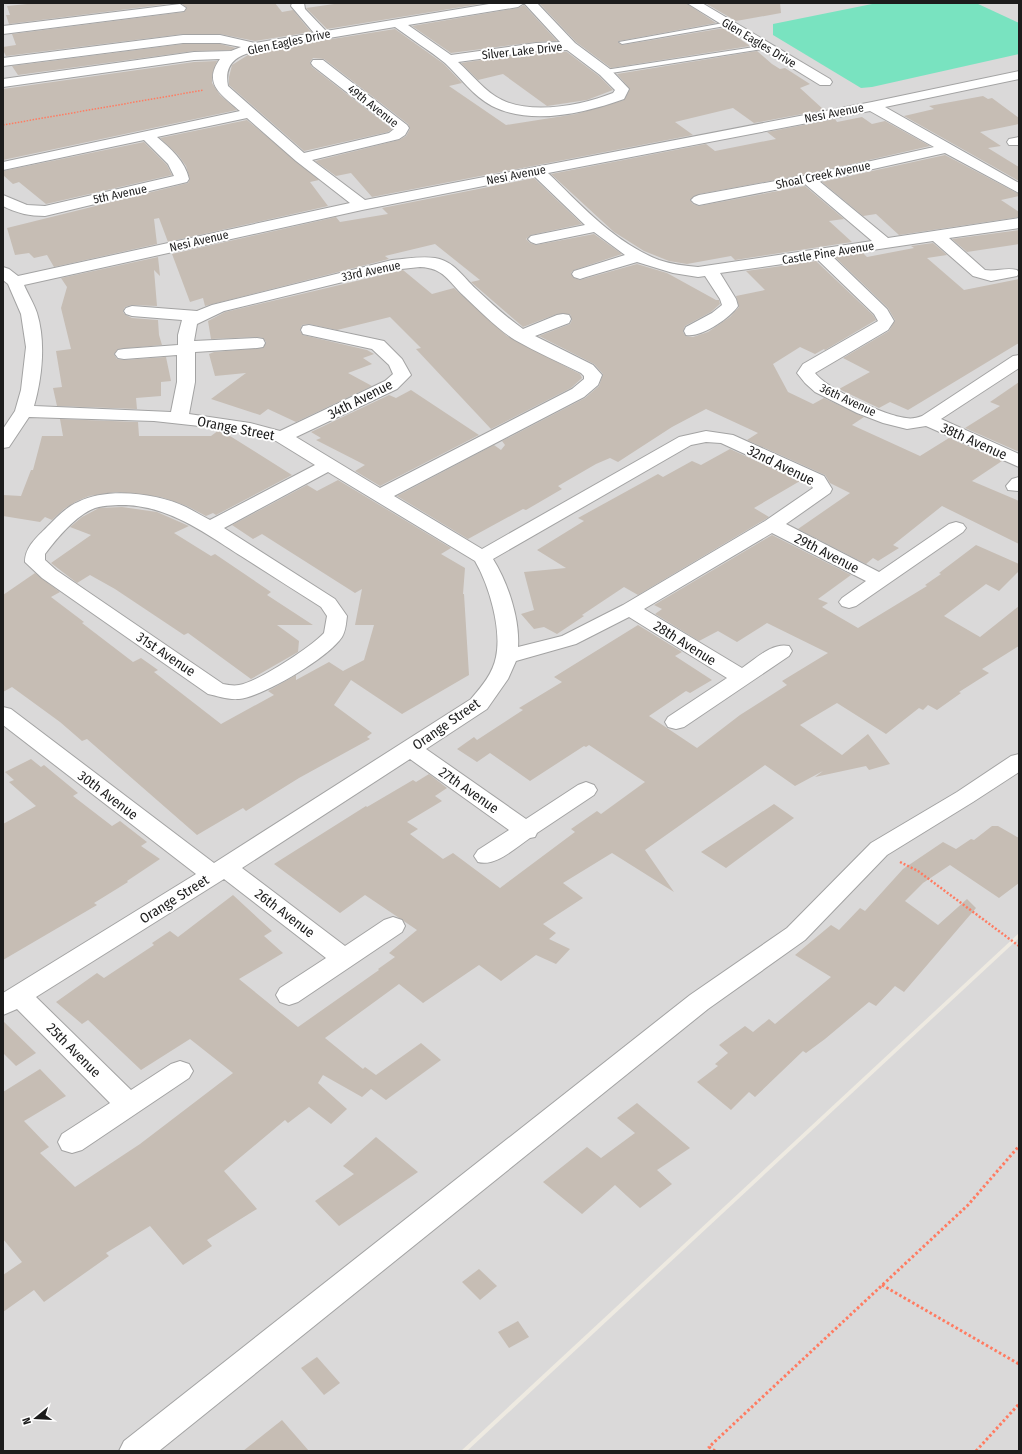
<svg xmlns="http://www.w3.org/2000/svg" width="1022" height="1454" font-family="'Fira Sans Condensed',sans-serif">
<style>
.residential{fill:#dad9d9}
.pitch{fill:#79e3c0}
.building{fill:#c6bdb4}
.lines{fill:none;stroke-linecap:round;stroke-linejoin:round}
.lane-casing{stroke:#a3a3a3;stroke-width:2}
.street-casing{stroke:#a3a3a3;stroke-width:2}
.path-far2{stroke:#ff7b61;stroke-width:1.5;stroke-dasharray:1.5 1.5;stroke-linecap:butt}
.path-far1{stroke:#ff7b61;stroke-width:2.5;stroke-dasharray:2 2;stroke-linecap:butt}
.path{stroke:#ff7b61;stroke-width:3;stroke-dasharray:2.5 2.5;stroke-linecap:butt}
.lane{fill:#fff;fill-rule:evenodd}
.street{fill:#fff;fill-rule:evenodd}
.labels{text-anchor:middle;stroke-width:4;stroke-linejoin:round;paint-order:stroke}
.far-street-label{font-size:12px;fill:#1c1c1c;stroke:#fff}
.street-label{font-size:14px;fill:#1c1c1c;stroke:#fff}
</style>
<rect width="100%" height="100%" fill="#eeeae1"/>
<g class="residential">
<polygon points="3,3 1019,3 1019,933 461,1451 3,1451"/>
<polygon points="1019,938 1019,1451 467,1451"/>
</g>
<polygon class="pitch" points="877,3 976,3 1019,23 1019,54 872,87 861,88 773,35 773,24"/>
<g class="building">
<polygon points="37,3 176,3 9,24 6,15 10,15 7,6"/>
<polygon points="181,3 275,3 282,12 293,10 311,32 255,41 220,34 183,34 6,56 3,50 3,47 16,45 12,34 184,12 187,8"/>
<polygon points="341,3 486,3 327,29 306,8"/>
<polygon points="539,3 686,3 716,23 619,41 618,42 622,45 724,28 750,46 611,68 576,42"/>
<polygon points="705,3 780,3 781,13 736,21"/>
<polygon points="524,5 557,41 536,42 451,53 412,26 518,8"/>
<polygon points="395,29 444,64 462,83 449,86 506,125 576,114 624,100 630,89 617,74 757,51 772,64 780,69 785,68 810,84 800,88 824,110 754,123 733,108 675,122 693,135 372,197 351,173 336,176 315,161 399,140 406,136 410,129 408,124 324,59 313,58 310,62 312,67 392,129 388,132 304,151 229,85 229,77 232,65 248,55 263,50"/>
<polygon points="183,44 220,44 236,48 231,50 194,51 18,75 12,66"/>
<polygon points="536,52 567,52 599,76 613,90 587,100 547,106 503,74 478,80 461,63"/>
<polygon points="217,61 212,75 212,83 220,95 237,110 3,160 3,89 194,62"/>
<polygon points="983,96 988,99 992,98 1019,118 1019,124 980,132 1001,146 988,148 1019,167 1019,181 904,116 934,109 929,106"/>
<polygon points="862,117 872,124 885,121 930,146 808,174 699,194 690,200 693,204 699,206 805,186 844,219 829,221 852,242 735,260 731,256 687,264 669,261 644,251 614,232 551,174 706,144 715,151 776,139 767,132 835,119 837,122"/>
<polygon points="247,120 319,180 310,182 328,206 168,242 159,218 154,219 157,244 54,267 47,255 34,258 29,253 15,255 7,228 188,183 190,179 186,166 178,155 160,138"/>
<polygon points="144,142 167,165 172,175 46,204 19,182 13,184 3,175 3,171"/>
<polygon points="945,155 1019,194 1019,196 1001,200 1019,212 1019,217 899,235 876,214 863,216 822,182"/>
<polygon points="534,178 582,224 531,235 526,239 530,243 536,245 594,234 622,254 574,270 571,273 574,278 580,280 637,264 667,273 716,300 719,300 720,304 711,312 685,326 683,332 686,336 693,337 708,332 730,317 739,307 736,296 765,290 746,271 816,261 873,315 876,320 825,350 824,349 815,354 800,347 773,364 788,392 813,404 824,398 864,417 852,425 920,456 949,438 1002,461 972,481 1019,501 1019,544 942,506 893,545 899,548 878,561 873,558 866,564 798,529 850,493 830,483 825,475 747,440 758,433 706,409 672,427 618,462 610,458 596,464 558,486 562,489 526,510 523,509 468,539 397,496 494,445 501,450 505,445 502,441 585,398 599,386 603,374 594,364 539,336 570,324 572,320 570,314 557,314 523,327 471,282 480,280 435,244 385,256 389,259 205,306 203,298 190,302 172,254 336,217 340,222 388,214 382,208"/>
<polygon points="1019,230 1019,244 967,252 952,239"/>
<polygon points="933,243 947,255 927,258 964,290 1019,279 1019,343 908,410 890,402 879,408 839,389 870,372 843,358 889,331 895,320 888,308 835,257 863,253 867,257 914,248 911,246"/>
<polygon points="158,257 160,276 154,270 157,306 132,305 125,307 123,312 126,315 132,318 158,320 159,335 162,345 118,349 114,354 117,359 124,360 166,357 171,381 161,382 161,396 136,398 137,409 57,406 53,388 62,387 56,351 71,349 61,308 67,287 61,278"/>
<polygon points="403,270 432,294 454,288 507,336 580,374 582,378 571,388 491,429 416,349 421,348 390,317 337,330 309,324 302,325 300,331 303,335 367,350 374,354 363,358 372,364 348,373 372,386 296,422 268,409 260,415 211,399 246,373 215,376 209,354 214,352 263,348 266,342 263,338 257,337 211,339 208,321 225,312"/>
<polygon points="1019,382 1019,450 1017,451 965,428 1000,406 990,402"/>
<polygon points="411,390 479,435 380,486 355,471 365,465 316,440 321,438 311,432 389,395 396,398"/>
<polygon points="60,419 138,422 139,436 211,436 219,430 222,431 292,475 216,515 213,513 206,516 187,506 161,497 117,492 89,496 77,501 64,509 52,520 45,517 40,522 3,516 3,495 21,496 31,470 33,470 42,436 63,436"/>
<polygon points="730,449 800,481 754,508 769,517 638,595 624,587 582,615 584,616 557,634 544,627 534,629 521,614 534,610 524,572 566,568 537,550 584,521 578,518 658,474 663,477 692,461 701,465"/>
<polygon points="338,480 451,548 441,554 465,568 463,594 464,594 469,675 402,714 351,680 334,705 372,733 367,737 370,739 299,778 246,811 243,808 197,835 87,739 82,741 60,722 12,687 3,692 3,595 35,573 60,592 51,597 84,622 82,623 133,662 141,658 158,670 154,672 221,724 274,695 268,691 296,675 296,680 329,662 343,671 364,660 374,625 355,625 362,589 355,593 262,534 253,539 232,525 307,485 317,491"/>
<polygon points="122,507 157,512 189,526 174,533 211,556 215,554 271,592 267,595 313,625 277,625 299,641 298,652 251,679 188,633 184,635 115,589 90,575 77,583 51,563 91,535 70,527 82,517 99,508"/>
<polygon points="772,535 851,575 818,599 828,603 822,607 858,628 927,586 925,585 941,574 939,573 976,545 1019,564 1019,571 999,591 986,584 944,616 980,637 1019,606 1019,646 982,669 989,673 959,692 961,693 937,710 928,705 923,710 919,708 886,734 837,703 800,725 842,755 868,734 890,764 869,770 866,766 815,777 823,771 795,786 765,765 645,850 674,892 612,853 563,883 583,898 543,924 556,933 549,939 570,949 556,964 536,955 501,981 479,965 423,1003 399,984 325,1038 363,1069 365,1067 376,1075 421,1043 441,1060 386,1100 371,1089 362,1097 323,1075 318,1083 347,1109 331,1124 309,1107 288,1123 285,1120 224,1171 257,1209 207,1240 212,1246 183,1265 150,1226 106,1253 109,1256 44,1302 34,1290 3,1312 3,1275 22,1262 3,1239 3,1092 40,1069 66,1096 24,1121 49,1147 40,1153 75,1187 140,1144 233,1073 190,1039 141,1070 88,1020 82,1024 56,1002 97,973 104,978 154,945 152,943 170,931 178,937 233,895 272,931 264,936 283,953 239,979 298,1027 379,970 378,969 395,957 389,953 417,930 365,895 340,913 274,864 366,806 367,807 413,780 416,782 429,774 447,788 435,796 442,801 407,822 418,829 410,834 443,859 453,853 500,888 575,832 571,829 597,811 601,814 645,782 589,745 586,747 584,746 530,781 490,753 477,762 457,749 474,737 477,740 523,710 519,708 562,682 554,677 638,625 682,652 675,656 712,680 690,693 686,691 649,716 697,748 740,715 787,685 782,681 828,653 767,623 737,642 718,631 699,641 655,614 662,609 654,605"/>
<polygon points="31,759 41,767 44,765 78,793 73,796 112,826 120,821 147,842 141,846 160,859 127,881 128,882 94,903 97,905 3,960 3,824 36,806 9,782 14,780 5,772"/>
<polygon points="774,804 794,818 726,868 701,852"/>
<polygon points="992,826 998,826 1019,838 1019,883 999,898 950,865 923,883 905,901 938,925 967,899 976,908 904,992 895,986 876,1006 869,1002 825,1039 806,1053 803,1051 755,1097 749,1092 731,1110 697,1082 718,1066 715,1064 728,1053 719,1045 745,1026 753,1032 769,1019 775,1024 831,977 795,955 831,925 839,930 860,908 865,911 903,869 943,842 956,849 971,839 974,840"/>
<polygon points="3,1021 36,1053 16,1066 3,1053"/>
<polygon points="637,1103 690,1148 657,1170 672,1184 640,1208 615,1185 582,1214 543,1182 587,1147 601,1158 635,1133 617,1118"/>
<polygon points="376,1137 418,1172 339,1226 315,1201 354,1174 343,1166"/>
<polygon points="479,1269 497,1286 480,1300 462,1282"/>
<polygon points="518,1321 529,1337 509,1348 498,1332"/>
<polygon points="317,1357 340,1383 324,1395 301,1368"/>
<polygon points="282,1420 309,1451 243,1451"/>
</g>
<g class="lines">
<g class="lane-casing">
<g id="lane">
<polygon points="729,22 732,24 731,25 622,44 619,42"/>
<polygon points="767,45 770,47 769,48 605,74 602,72 605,70"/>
</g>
</g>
<g class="street-casing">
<g id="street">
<path d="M292 3H304L305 9 326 31 495 3H537L575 43 610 69 629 89 624 99C585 113 531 126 492 106 473 96 460 77 445 63 429 50 411 39 395 27L263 49C241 54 223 60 228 86L304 153 389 133 394 129 313 66 311 63 313 60H323L407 125 409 128 405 135 399 139 312 160 365 200 872 102 1019 71V79L885 107 1019 183V193L945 153 819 181 888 238 1019 218V228L949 238 985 270C996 272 1006 267 1017 270L1019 273 1017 276 991 281 973 276 933 241 832 256 887 309 894 321 888 330 815 373C827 389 886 416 906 418 911 419 917 418 922 416L1013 356 1019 355V368L941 419 1019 454V467L926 426 907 429 883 423 857 413 815 392 805 383 797 373 803 364 878 321 874 314 817 259 720 273 736 299 738 306C730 318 701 338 686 335L684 331 686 327 712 313 722 305 720 299 705 276 698 277 673 273 637 262 586 277 580 279 574 277 572 274 574 271 625 255 594 232 536 244 531 242 528 239 531 236 585 225 534 176 362 210 24 285C28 294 34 304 37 313 46 342 42 378 34 406L171 412 177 382V355L124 359 118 358 115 354 118 350 124 349 178 345V335L182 320 132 316 126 314 124 311 126 308 132 306 197 311 212 305 392 260C406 259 421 256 435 258 454 261 463 277 476 289 491 303 506 317 523 329L557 315 563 314 569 315 571 319 569 323 535 336 593 365 602 375 598 385 584 397 394 496 482 549 679 437 706 431 733 435 824 476 832 489 830 493 786 524 879 572 949 524 956 522 963 524 966 528 963 532 856 606 849 608 842 606 839 602 842 598 866 581 772 533 644 609 742 668C756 659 772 642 789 646L792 651 789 656 684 727 676 729 668 727 665 722 668 717 727 678 629 617 576 644 516 661 508 679 487 709 426 749 526 819 578 785 586 782 594 785 597 790 594 795 537 833 535 837 530 838C515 848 496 867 478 862L474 856 478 850 509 830 410 759 242 868 345 946 384 920 393 917 402 920 405 926 402 932 298 1002 289 1005 280 1002 276 995 280 988 326 958 224 879 36 997 131 1090 171 1064 180 1061 189 1064 193 1071 189 1078 82 1150 72 1153 62 1150 58 1142 62 1134 110 1103 17 1009 3 1015V993L196 874 3 725V707L11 709 214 863 471 699C482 686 493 673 496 657 502 629 489 585 475 561L328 472 224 528 335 599 347 616C346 623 346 630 342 637 328 658 264 696 239 699 228 700 218 696 208 694L42 578 25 562C25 547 37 537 47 527 56 518 66 507 78 502 107 487 157 493 186 507 194 511 202 516 210 520L315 465 276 441 218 428 154 421 29 417 9 447 3 448V429L15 411 21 390 26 347 21 314 8 284 3 280V267L9 269 18 276 350 203 296 161 247 118 157 137C171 149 185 161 189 179L187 182 45 216C30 216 16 213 3 206V195L27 205 45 206 174 176 168 164 144 140 3 170V162L240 111C222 95 202 84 220 59L194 60 3 87V79L194 52 231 51 241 47 220 43H183L3 66V58L183 35H220L255 43 314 33 291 6ZM524 3 560 42 536 43 451 55 408 25 518 7ZM567 50 600 75 615 90 613 93C583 105 533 115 502 100 485 92 472 74 458 62L536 51ZM870 111 934 147 808 175 699 195 694 197 691 200 694 203 699 205 805 184 872 241 698 267C685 266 671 264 659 260 615 243 581 205 548 173ZM420 267C444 268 448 281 464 296 480 311 496 328 515 340 536 352 559 362 581 373L584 376V379L572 389 380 488 296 437 397 389 411 375 402 359 384 341 309 325 303 326 301 330 303 334 372 349 389 365 393 374 385 381 280 431 250 423 189 414 195 382V352L257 348 263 347 265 343 263 339 257 338 194 341 197 324 224 311 392 270ZM706 442 721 443 810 484 813 488 765 521 623 605 562 636 518 647C520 619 508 583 493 559L691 445ZM126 505C170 507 205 533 241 556 268 573 294 590 321 607L327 616 324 633C311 647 258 682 239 685 234 686 228 685 223 684L56 570 45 560V554C57 538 76 515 95 508 105 505 116 505 126 505Z"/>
<polygon points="687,3 702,3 830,79 832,82 830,85 820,85"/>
<polygon points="180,4 186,8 184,11 3,34 3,26"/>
<polygon points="1019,137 1019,145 1009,145 1007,142 1009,139"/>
<polygon points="1019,477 1019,491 1008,490 1006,486 1012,479"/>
<polygon points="1019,754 1019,772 973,802 887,855 805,940 708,1009 159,1451 119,1451 124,1441 690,995 787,928 871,843 957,792 1011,756"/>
</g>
</g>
<polyline class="path-far2" points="3,125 204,90"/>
<polyline class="path-far1" points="900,862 918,871 1019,946"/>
<g class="path">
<polyline points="882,1285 1019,1364"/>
<polyline points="715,1451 709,1447 968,1205 1019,1146"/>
<polyline points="976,1451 1019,1404"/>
</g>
<use href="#lane" class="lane"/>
<use href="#street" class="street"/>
</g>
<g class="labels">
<g class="far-street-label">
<text transform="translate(289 42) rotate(-12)" y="4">Glen Eagles Drive</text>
<text transform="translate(759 43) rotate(31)" y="4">Glen Eagles Drive</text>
<text transform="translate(522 51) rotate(-6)" y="4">Silver Lake Drive</text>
<text transform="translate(373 106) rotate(38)" y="4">49th Avenue</text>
<text transform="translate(834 113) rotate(-11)" y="4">Nesi Avenue</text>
<text transform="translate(516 175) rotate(-11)" y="4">Nesi Avenue</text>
<text transform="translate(823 175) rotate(-12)" y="4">Shoal Creek Avenue</text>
<text transform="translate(120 194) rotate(-12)" y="4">5th Avenue</text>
<text transform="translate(199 241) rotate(-13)" y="4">Nesi Avenue</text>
<text transform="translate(828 253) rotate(-9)" y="4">Castle Pine Avenue</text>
<text transform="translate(371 271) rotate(-12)" y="4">33rd Avenue</text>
<text transform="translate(848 400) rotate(25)" y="4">36th Avenue</text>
</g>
<g class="street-label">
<text transform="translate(360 399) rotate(-27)" y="5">34th Avenue</text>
<text transform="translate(236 428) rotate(11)" y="5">Orange Street</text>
<text transform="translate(974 441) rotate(24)" y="5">38th Avenue</text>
<text transform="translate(781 465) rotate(26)" y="5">32nd Avenue</text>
<text transform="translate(827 553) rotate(27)" y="5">29th Avenue</text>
<text transform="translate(685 643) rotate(32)" y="5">28th Avenue</text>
<text transform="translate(166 654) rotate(34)" y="5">31st Avenue</text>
<text transform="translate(446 724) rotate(-35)" y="5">Orange Street</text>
<text transform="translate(469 790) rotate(35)" y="5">27th Avenue</text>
<text transform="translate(108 795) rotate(37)" y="5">30th Avenue</text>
<text transform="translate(174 899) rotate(-32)" y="5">Orange Street</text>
<text transform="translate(285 913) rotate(37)" y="5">26th Avenue</text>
<text transform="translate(74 1050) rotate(45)" y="5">25th Avenue</text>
</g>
</g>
<rect width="1022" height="1454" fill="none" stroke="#1c1c1c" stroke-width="8"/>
<g transform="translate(36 1418) rotate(252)" stroke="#ffffff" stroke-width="3" paint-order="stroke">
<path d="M0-3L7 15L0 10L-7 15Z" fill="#1c1c1c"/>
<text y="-6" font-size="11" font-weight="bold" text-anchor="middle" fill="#1c1c1c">N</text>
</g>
</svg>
